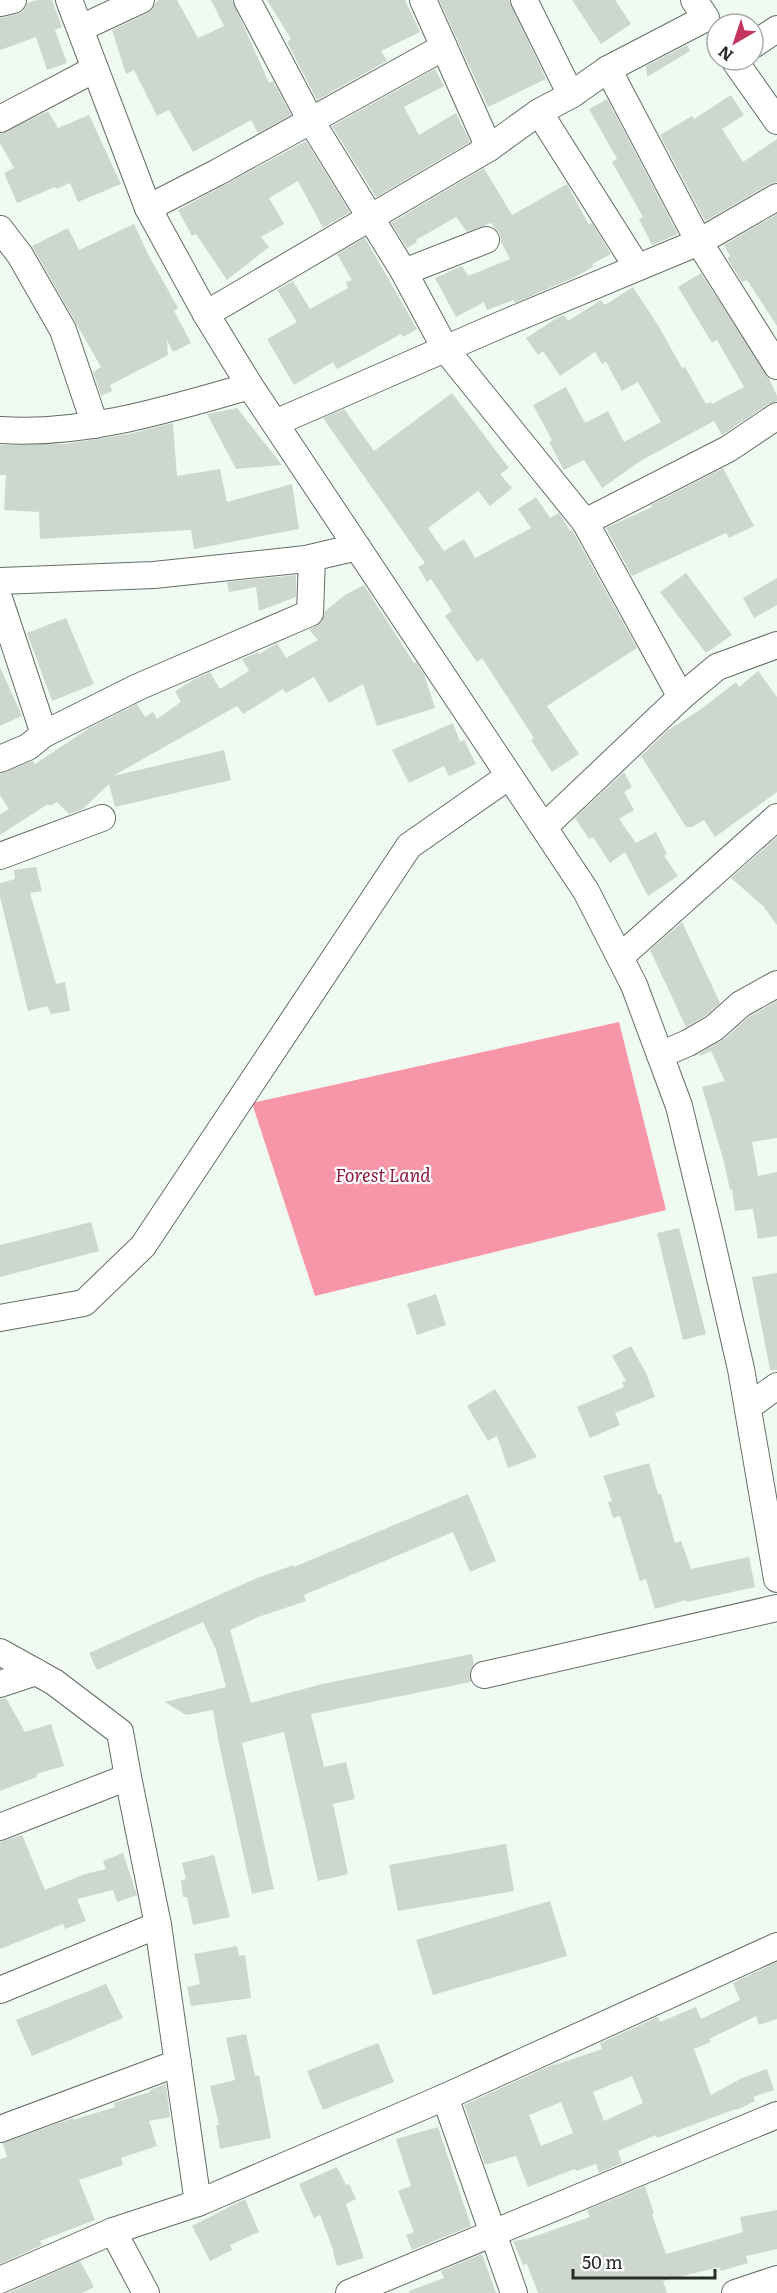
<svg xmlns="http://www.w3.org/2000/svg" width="777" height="2293" font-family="Literata,serif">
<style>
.forest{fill:#f896a9}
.building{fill:#cdd7ce;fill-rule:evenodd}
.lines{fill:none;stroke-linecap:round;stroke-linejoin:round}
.minor-casing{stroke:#656e66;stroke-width:28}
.minor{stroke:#fff;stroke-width:26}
.labels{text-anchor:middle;stroke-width:4.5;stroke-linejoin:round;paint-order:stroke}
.park-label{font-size:18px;font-style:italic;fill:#8b1a3e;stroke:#fff}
</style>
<rect width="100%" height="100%" fill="#effaf1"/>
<polygon class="forest" points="619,1022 666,1210 315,1296 252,1103"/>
<g class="building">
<polygon points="37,0 52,0 62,27 55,30 67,63 47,70 36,37 0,50 0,18 17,14 24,11 27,3"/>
<polygon points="158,0 177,0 198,38 224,26 211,0 232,0 269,83 273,81 291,115 258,133 251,120 193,152 169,110 157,116 134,70 126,74 112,30 148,13"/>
<polygon points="267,0 405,0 420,32 381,51 387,61 317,100 287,42 291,39"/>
<polygon points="439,0 509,0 546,79 488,107"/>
<polygon points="572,0 615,0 631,24 601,44"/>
<polygon points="687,45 690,51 647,77 646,66"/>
<polygon points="435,69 444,86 404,107 419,135 456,113 470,142 376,197 332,126"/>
<polygon points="731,95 744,115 722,129 743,162 777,139 777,182 770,184 705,221 660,135 692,116 694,119"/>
<polygon points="607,99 678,234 652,245 639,219 643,217 612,162 617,159 589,109"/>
<polygon points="48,111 58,128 89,115 121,184 78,202 70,183 56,189 55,187 17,203 4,173 14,168 0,143 0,134"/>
<polygon points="306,141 350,212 323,228 298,181 269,198 284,224 261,237 269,247 227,280 196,234 192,236 178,210"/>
<polygon points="484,168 512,215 567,184 589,225 592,223 611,254 592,264 593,267 575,277 515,303 514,300 487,310 484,302 456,317 435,278 462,266 468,276 510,259 501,242 500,234 491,223 467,232 456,217 416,240 417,242 407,248 391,223"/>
<polygon points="777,214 777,326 747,280 742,282 727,258 730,256 724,245"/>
<polygon points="134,224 149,256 178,308 174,311 191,343 173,352 167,340 168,355 110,385 112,391 101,396 93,372 101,367 32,246 68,228 79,250"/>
<polygon points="365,238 417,329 403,337 401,334 337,369 333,362 294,385 267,339 297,322 277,290 293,281 310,309 348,288 346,282 352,280 337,254"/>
<polygon points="701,273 769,378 777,396 777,401 769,404 722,435 714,421 642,460 602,488 584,460 564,470 549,442 552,440 533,405 566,387 585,423 608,411 624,442 661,422 638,382 622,391 606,362 602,364 595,352 560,376 543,351 538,355 526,338 557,318 564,315 568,321 601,300 605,305 633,287 659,327 682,368 685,367 706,404 711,402 712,404 744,387 717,340 712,343 678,287"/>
<polygon points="452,393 509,468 500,474 512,488 490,506 478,491 428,528 444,551 464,539 475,558 531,528 518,509 536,497 550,518 559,513 570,531 572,530 637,648 547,706 579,754 552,772 531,740 534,738 482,658 477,662 445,616 452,611 431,579 427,582 418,567 425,563 323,418 344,409 374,451"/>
<polygon points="237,408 282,465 236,469 207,414"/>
<polygon points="173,423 177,476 220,469 227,502 292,484 299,529 194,549 191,530 40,539 39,512 4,510 6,475 0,475 0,445 65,444 129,434"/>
<polygon points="723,468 754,526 729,538 726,533 632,576 606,528 652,507 651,505"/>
<polygon points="686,573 732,635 706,653 660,592"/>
<polygon points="296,575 296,597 259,611 256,587 229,592 227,582"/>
<polygon points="777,578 777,605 754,618 743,598"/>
<polygon points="364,585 414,663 416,662 424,674 435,708 377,726 363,684 329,703 314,677 286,693 283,689 243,714 237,706 113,776 224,750 231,780 115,807 109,784 83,809 69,814 57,802 50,806 48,804 0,835 0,814 9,809 0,795 0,774 33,761 35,764 91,727 137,704 145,717 153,712 157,719 181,702 175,691 195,679 210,672 220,689 249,671 242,659 258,652 259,654 277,643 286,658 318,640 309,630 322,622 325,611 345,595"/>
<polygon points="66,618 94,684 52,701 27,633"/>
<polygon points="0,667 22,716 0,726"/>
<polygon points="758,671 777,697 777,792 715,837 704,820 692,827 686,827 641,756 668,730 700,710 736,682 739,687"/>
<polygon points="453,723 460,742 464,740 476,764 449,776 444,766 409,783 392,750"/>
<polygon points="624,772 632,787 624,792 634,810 619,819 636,843 656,832 667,854 664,856 678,876 648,896 625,852 610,863 593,837 589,839 575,818"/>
<polygon points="777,837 777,925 763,906 731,878"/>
<polygon points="36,867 42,891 30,893 56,984 65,982 70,1011 51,1014 47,1006 28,1011 0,897 0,883 15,879 14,870"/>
<polygon points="682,922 720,1003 705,1016 686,1027 650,950"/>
<polygon points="777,1001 777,1138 752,1142 758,1176 777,1172 777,1236 758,1239 753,1209 735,1211 732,1189 730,1190 724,1162 702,1087 725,1081 711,1051 700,1056 699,1054 724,1039 750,1016"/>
<polygon points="91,1222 99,1251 0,1277 0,1245"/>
<polygon points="679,1228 706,1334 683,1340 657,1233"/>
<polygon points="777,1273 777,1370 770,1370 752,1277"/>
<polygon points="436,1294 446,1325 417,1335 407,1304"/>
<polygon points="631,1346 646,1373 655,1397 615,1413 620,1425 590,1438 577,1407 624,1387 622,1382 626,1381 612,1356"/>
<polygon points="495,1389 537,1457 508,1468 497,1436 488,1441 467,1406"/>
<polygon points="649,1463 658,1494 661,1494 675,1543 681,1541 691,1569 749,1557 755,1587 687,1602 686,1600 655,1609 646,1579 640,1581 620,1516 613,1518 608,1502 612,1501 603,1476"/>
<polygon points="468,1494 496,1561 470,1572 453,1532 304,1595 306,1601 258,1617 230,1630 251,1703 322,1684 472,1654 474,1664 470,1671 471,1682 311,1714 324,1767 346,1762 355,1799 333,1804 348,1874 318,1881 284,1732 242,1743 274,1889 252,1894 219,1744 213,1710 186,1715 165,1702 226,1687 216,1650 203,1622 97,1670 89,1653 257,1578 294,1565 294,1567"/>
<polygon points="6,1698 25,1732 51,1724 64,1766 36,1774 37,1777 0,1791 0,1699"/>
<polygon points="22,1835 45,1890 85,1874 106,1869 103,1861 123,1853 137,1895 117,1902 113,1890 77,1899 86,1921 65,1929 63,1924 0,1949 0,1842"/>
<polygon points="506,1844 514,1891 398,1911 389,1865"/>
<polygon points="214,1855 230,1917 193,1925 187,1897 183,1897 181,1880 186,1879 182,1863"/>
<polygon points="550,1901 567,1956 433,1995 416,1940"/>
<polygon points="237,1946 239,1956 245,1955 251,1998 191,2006 187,1987 200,1984 194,1954"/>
<path d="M777 1962V2019L759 2025 756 2016 709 2039 711 2042 694 2049 711 2095 742 2078 767 2069 774 2090 753 2097 755 2101 737 2110 736 2109 657 2138 656 2135 618 2151 622 2163 599 2173 596 2164 576 2171 575 2169 528 2187 516 2156 485 2165 464 2105 554 2064 555 2065 602 2049 600 2043 658 2017 660 2022 696 2007 701 2019 740 2000 733 1983ZM632 2076 643 2103 604 2121 593 2092ZM561 2102 573 2133 541 2146 529 2115Z"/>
<polygon points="106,1984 123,2018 32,2056 16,2020"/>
<polygon points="246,2034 255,2076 259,2075 271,2138 220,2149 216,2125 219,2125 210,2086 235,2080 226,2038"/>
<polygon points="378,2043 394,2082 323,2110 307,2071"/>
<polygon points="166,2084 170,2117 149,2121 157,2146 121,2158 123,2165 79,2180 95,2220 40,2241 42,2245 0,2264 0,2159 7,2157 3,2143 73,2118 73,2120 115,2107 114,2103 150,2092 149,2090"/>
<polygon points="438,2127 471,2226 412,2250 406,2235 414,2232 398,2191 411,2186 396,2139"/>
<polygon points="337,2167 346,2185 349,2184 356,2199 346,2204 364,2258 337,2266 333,2252 334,2252 320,2215 314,2218 299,2184"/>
<polygon points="645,2186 654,2214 652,2215 666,2254 743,2232 740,2217 777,2210 777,2249 746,2256 748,2263 721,2271 719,2267 663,2281 667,2293 538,2293 527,2264 523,2265 513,2241 527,2239 590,2217 587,2210"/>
<polygon points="245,2199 259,2232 230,2245 232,2250 210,2261 192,2226"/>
<polygon points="482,2254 496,2293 410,2293 409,2291 444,2278 441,2271"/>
<polygon points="80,2261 94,2287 82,2293 8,2293"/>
</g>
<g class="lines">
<g class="minor-casing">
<g id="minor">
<polyline points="69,0 148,208 206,314 250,386 586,891 634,985 679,1106 709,1230 741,1369 777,1579"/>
<polyline points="247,0 311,121 404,272 446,350 585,522 728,449 777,416"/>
<polyline points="524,0 571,95"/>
<polyline points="0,3 13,0"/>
<polyline points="81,28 141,0"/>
<polyline points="753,45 777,29"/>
<polyline points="444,47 489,148"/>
<polyline points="734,60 777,121"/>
<polyline points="608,69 699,242 777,366"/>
<polyline points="539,112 637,267"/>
<polyline points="0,119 95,69"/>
<polyline points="148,208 218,172 444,47 423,0"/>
<polyline points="0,229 20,255 63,330 95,425"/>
<polyline points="404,272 486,240"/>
<polyline points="206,314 489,148 539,112 571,95 608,69 706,18 694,0"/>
<polyline points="275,423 500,325 699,242 777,197"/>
<path d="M0 430C85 436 169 409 250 386"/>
<polyline points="585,522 681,697"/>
<polyline points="0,581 154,575 306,559 357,547"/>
<polyline points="0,601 44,734"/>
<polyline points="0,759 28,747 44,734 138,687 310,613 312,558"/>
<polyline points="544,827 681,697 717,667 777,645"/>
<polyline points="0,856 102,818"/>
<polyline points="620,957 777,817"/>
<polyline points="660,1055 688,1043 714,1028 741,1004 777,984"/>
<polyline points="0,1318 84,1303 143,1246 409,846 509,776"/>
<polyline points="748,1407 777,1386"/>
<polyline points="0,1652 54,1682 120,1732 128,1777 158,1925 198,2203 113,2231 0,2280"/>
<polyline points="484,1675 777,1608"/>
<polyline points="0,1684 36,1672"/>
<polyline points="0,1827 128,1777"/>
<polyline points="0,1990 158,1925"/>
<polyline points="445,2097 514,2293"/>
<polyline points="0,2129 178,2063"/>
<polyline points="198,2203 445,2097 777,1946"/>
<polyline points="113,2231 146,2293"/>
<polyline points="349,2293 777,2115"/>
<polyline points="735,2293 777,2279"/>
</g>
</g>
<use href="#minor" class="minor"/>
</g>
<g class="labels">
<g class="park-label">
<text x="383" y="1182">Forest Land</text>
</g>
</g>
<g transform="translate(735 42) rotate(219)"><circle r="28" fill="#ffffff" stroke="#a9abaa" stroke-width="1.5"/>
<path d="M0-4.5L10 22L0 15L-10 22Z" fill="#c4365f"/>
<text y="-9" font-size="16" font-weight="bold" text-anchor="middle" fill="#292d2a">N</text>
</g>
<path d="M573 2269v9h142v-9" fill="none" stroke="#292d2a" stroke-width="3"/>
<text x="582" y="2269" font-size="18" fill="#292d2a" stroke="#ffffff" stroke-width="4.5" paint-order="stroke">50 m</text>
</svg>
